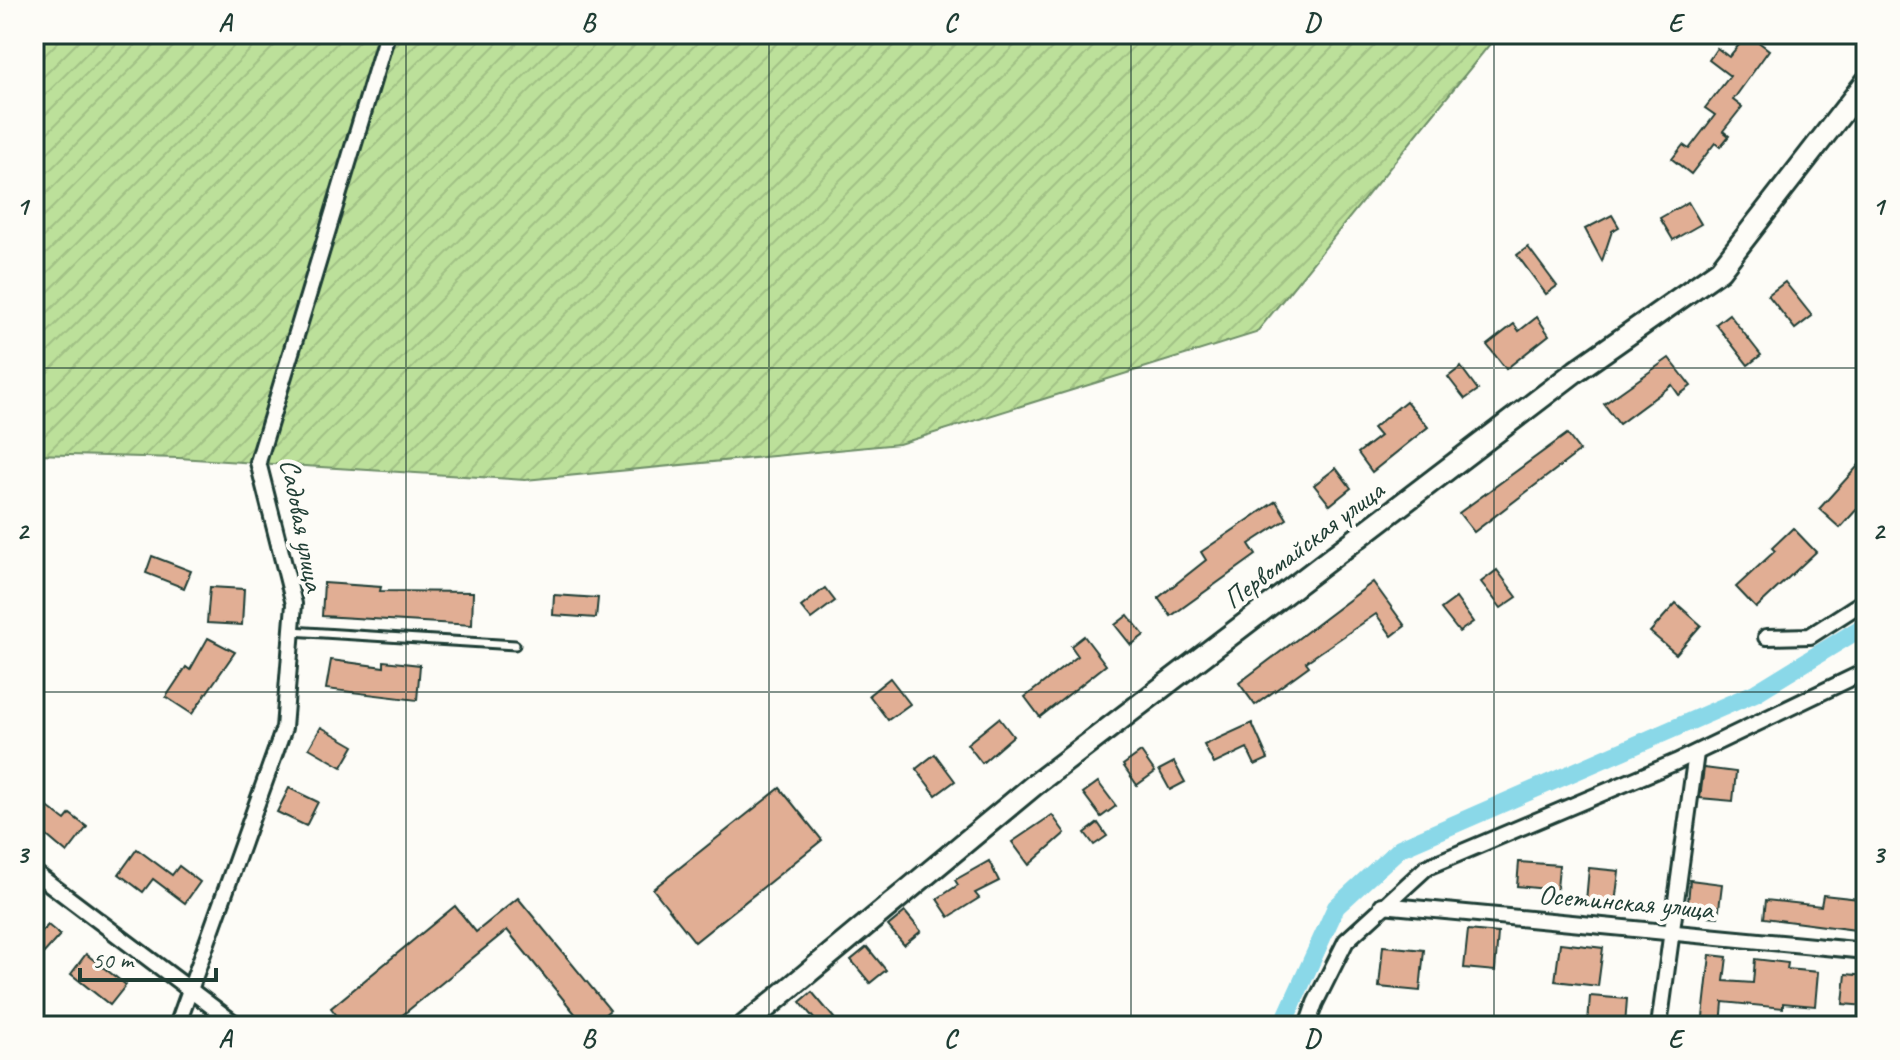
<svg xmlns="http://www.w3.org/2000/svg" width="1900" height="1060" font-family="Caveat,sans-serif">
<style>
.garden{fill:url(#garden-furrows);stroke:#6e8e67;stroke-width:2}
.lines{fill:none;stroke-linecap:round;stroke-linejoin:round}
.canal{stroke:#8ad8e8;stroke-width:18}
.building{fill:#e1ae94;stroke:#1f3d34;stroke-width:2}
.lane-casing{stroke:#1f3d34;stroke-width:13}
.street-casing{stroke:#1f3d34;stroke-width:20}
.secondary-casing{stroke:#1f3d34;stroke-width:26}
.lane{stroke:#fdfcf7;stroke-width:7}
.street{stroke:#fdfcf7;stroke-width:14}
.secondary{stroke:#fdfcf7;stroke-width:20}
.grid{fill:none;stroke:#1f3d34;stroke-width:2;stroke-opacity:0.55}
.labels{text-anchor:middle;stroke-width:8;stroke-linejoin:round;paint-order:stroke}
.street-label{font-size:28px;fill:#1f3d34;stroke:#fdfcf7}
.neatline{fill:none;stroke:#1f3d34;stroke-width:3}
.grid-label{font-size:26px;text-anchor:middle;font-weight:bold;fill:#1f3d34}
</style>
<defs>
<pattern id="garden-furrows" width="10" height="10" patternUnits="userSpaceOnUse" patternTransform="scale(2)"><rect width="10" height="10" fill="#bce09a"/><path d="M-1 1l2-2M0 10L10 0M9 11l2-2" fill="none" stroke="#a1c185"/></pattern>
</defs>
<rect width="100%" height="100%" fill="#fdfcf7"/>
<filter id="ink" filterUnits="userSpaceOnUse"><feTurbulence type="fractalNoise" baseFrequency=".0125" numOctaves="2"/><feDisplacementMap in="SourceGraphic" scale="16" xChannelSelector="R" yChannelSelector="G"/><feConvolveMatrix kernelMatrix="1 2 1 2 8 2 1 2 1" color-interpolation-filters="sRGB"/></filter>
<g filter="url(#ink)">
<polygon class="garden" points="34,34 1498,34 1256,333 899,444 525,480 178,458 34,454"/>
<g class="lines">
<polyline class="canal" points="1282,1026 1336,907 1400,848 1755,693 1866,625"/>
</g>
<g class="building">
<polygon points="1748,34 1769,50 1733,100 1742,107 1723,131 1729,136 1720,147 1715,143 1691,174 1672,159 1683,145 1689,149 1715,115 1705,108 1730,76 1709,60 1717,48 1729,57"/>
<polygon points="1688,202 1701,224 1673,240 1660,218"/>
<polygon points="1612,215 1619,227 1612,231 1602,261 1585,229"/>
<polygon points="1528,247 1557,286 1546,294 1517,255"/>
<polygon points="1785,282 1812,316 1795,329 1768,295"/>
<polygon points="1729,314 1761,355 1748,365 1716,324"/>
<polygon points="1537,317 1549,335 1506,369 1487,345 1514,324 1519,331"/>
<polygon points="1669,358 1691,386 1679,395 1672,385 1619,424 1604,404"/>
<polygon points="1461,367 1478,390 1465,399 1448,377"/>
<polygon points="1406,401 1428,427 1372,472 1358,453 1380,436 1373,428"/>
<polygon points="1567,434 1580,451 1474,532 1459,513"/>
<polygon points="1866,457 1866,499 1840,528 1819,509"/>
<polygon points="1336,468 1351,488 1330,505 1314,485"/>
<polygon points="1276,501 1287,519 1249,544 1256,555 1171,616 1158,598 1206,560 1201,552"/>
<polygon points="1793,528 1816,552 1756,608 1736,587 1775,551 1772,548"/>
<polygon points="152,556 191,571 184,588 146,573"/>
<polygon points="1497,570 1517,597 1501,608 1481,582"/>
<polygon points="1373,582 1405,626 1392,636 1376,614 1306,662 1309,666 1255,705 1239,683"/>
<polygon points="324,583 381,587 380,591 473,592 472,625 322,616"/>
<polygon points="210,587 244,589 242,625 207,623"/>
<polygon points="825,588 835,601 811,619 801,607"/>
<polygon points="554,595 598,598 596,618 553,615"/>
<polygon points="1456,598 1473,622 1459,632 1441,609"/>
<polygon points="1676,603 1701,625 1676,654 1650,632"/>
<polygon points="1128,615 1144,635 1131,645 1115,625"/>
<polygon points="1084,636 1106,665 1040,717 1025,697 1078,656 1071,646"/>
<polygon points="208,638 235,652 192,714 166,697 186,667 190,670"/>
<polygon points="331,660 384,667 384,661 420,665 417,700 326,689"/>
<polygon points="890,678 910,704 888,720 869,695"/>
<polygon points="999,718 1013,736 982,763 967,744"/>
<polygon points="1252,723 1268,759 1255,765 1247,748 1214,764 1204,745"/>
<polygon points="321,727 354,746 342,767 309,748"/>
<polygon points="1141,752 1155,772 1137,785 1123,765"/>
<polygon points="935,754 955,781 936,795 916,769"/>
<polygon points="1174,762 1185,782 1170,790 1159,770"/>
<polygon points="1704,768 1736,772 1733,801 1700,798"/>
<polygon points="1098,782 1116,806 1101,817 1083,793"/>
<polygon points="289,788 318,802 306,826 277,812"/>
<polygon points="780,788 822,840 695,942 653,889"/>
<polygon points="34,797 65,820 70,814 87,827 67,853 34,825"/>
<polygon points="1052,815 1065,833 1029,865 1012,842"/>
<polygon points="1098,823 1107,836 1094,845 1085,833"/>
<polygon points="137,849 172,875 179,866 200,882 185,903 153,879 143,892 119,874"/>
<polygon points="989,861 999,881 975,893 979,898 949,917 937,899 958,885 955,880"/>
<polygon points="1519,862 1559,865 1557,890 1517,886"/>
<polygon points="1589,868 1619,871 1615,904 1586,901"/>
<polygon points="1690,880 1722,884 1718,917 1687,914"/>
<polygon points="1823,895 1859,899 1856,930 1764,918 1766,900 1821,906"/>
<polygon points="518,898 610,1010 591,1026 585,1026 507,930 389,1026 345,1026 331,1008 455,906 476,932"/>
<polygon points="905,912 921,931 904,945 888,926"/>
<polygon points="48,925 60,935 44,953 34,941"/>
<polygon points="1468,930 1498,933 1495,971 1464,968"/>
<polygon points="1560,943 1603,948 1598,986 1555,981"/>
<polygon points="1383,946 1424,950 1420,991 1379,987"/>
<polygon points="867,947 886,970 870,983 851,960"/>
<polygon points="86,954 126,985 110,1005 71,974"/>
<polygon points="1710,955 1727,957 1724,981 1753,983 1755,959 1788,963 1787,969 1818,972 1815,1006 1783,1003 1783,1008 1723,1002 1721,1026 1702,1026"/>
<polygon points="1846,974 1866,976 1866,1006 1843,1004"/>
<polygon points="812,992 834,1018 825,1026 820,1026 800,1002"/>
<polygon points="1590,996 1627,999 1625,1025 1588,1023"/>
</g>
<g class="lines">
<g class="lane-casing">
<polyline id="lane" points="291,631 515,645"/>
</g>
<g class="street-casing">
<g id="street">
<polyline points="1766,637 1810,636 1866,600"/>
<polyline points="34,872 238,1026"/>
<polyline points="1382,905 1866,951"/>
<polyline points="177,1026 284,728 294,604 258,462 387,34"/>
<polyline points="1307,1026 1315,1003 1346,941 1427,867 1676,762 1866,671"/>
<polyline points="1659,1026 1696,753"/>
</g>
</g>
<g class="secondary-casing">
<polyline id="secondary" points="744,1026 1033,786 1576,371 1720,270 1866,82"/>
</g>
<use href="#lane" class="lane"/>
<use href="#street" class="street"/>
<use href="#secondary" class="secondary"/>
</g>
</g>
<path class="grid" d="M406 34V1026M769 34V1026M1131 34V1026M1494 34V1026M34 368H1866M34 692H1866"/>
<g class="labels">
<g class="street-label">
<text transform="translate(303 525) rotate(79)" y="10">Садовая улица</text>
<text transform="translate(1303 544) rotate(-37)" y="10">Первомайская улица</text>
<text transform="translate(1626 901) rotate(5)" y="10">Осетинская улица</text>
</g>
</g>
<rect width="1900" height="1060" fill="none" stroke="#fdfcf7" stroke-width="88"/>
<path d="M80 968v12h136v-12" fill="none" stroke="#1f3d34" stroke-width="4"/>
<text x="92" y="968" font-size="24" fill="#1f3d34" stroke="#fdfcf7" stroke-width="6" paint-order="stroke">50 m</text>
<rect x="44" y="44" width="1812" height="972" class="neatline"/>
<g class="grid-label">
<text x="225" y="31">A</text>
<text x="588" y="31">B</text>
<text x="950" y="31">C</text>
<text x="1312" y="31">D</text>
<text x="1675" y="31">E</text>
<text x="22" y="215">1</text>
<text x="1878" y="215">1</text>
<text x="22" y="539">2</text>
<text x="1878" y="539">2</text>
<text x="22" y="863">3</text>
<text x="1878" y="863">3</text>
<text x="225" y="1047">A</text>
<text x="588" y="1047">B</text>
<text x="950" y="1047">C</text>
<text x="1312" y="1047">D</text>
<text x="1675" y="1047">E</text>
</g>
</svg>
